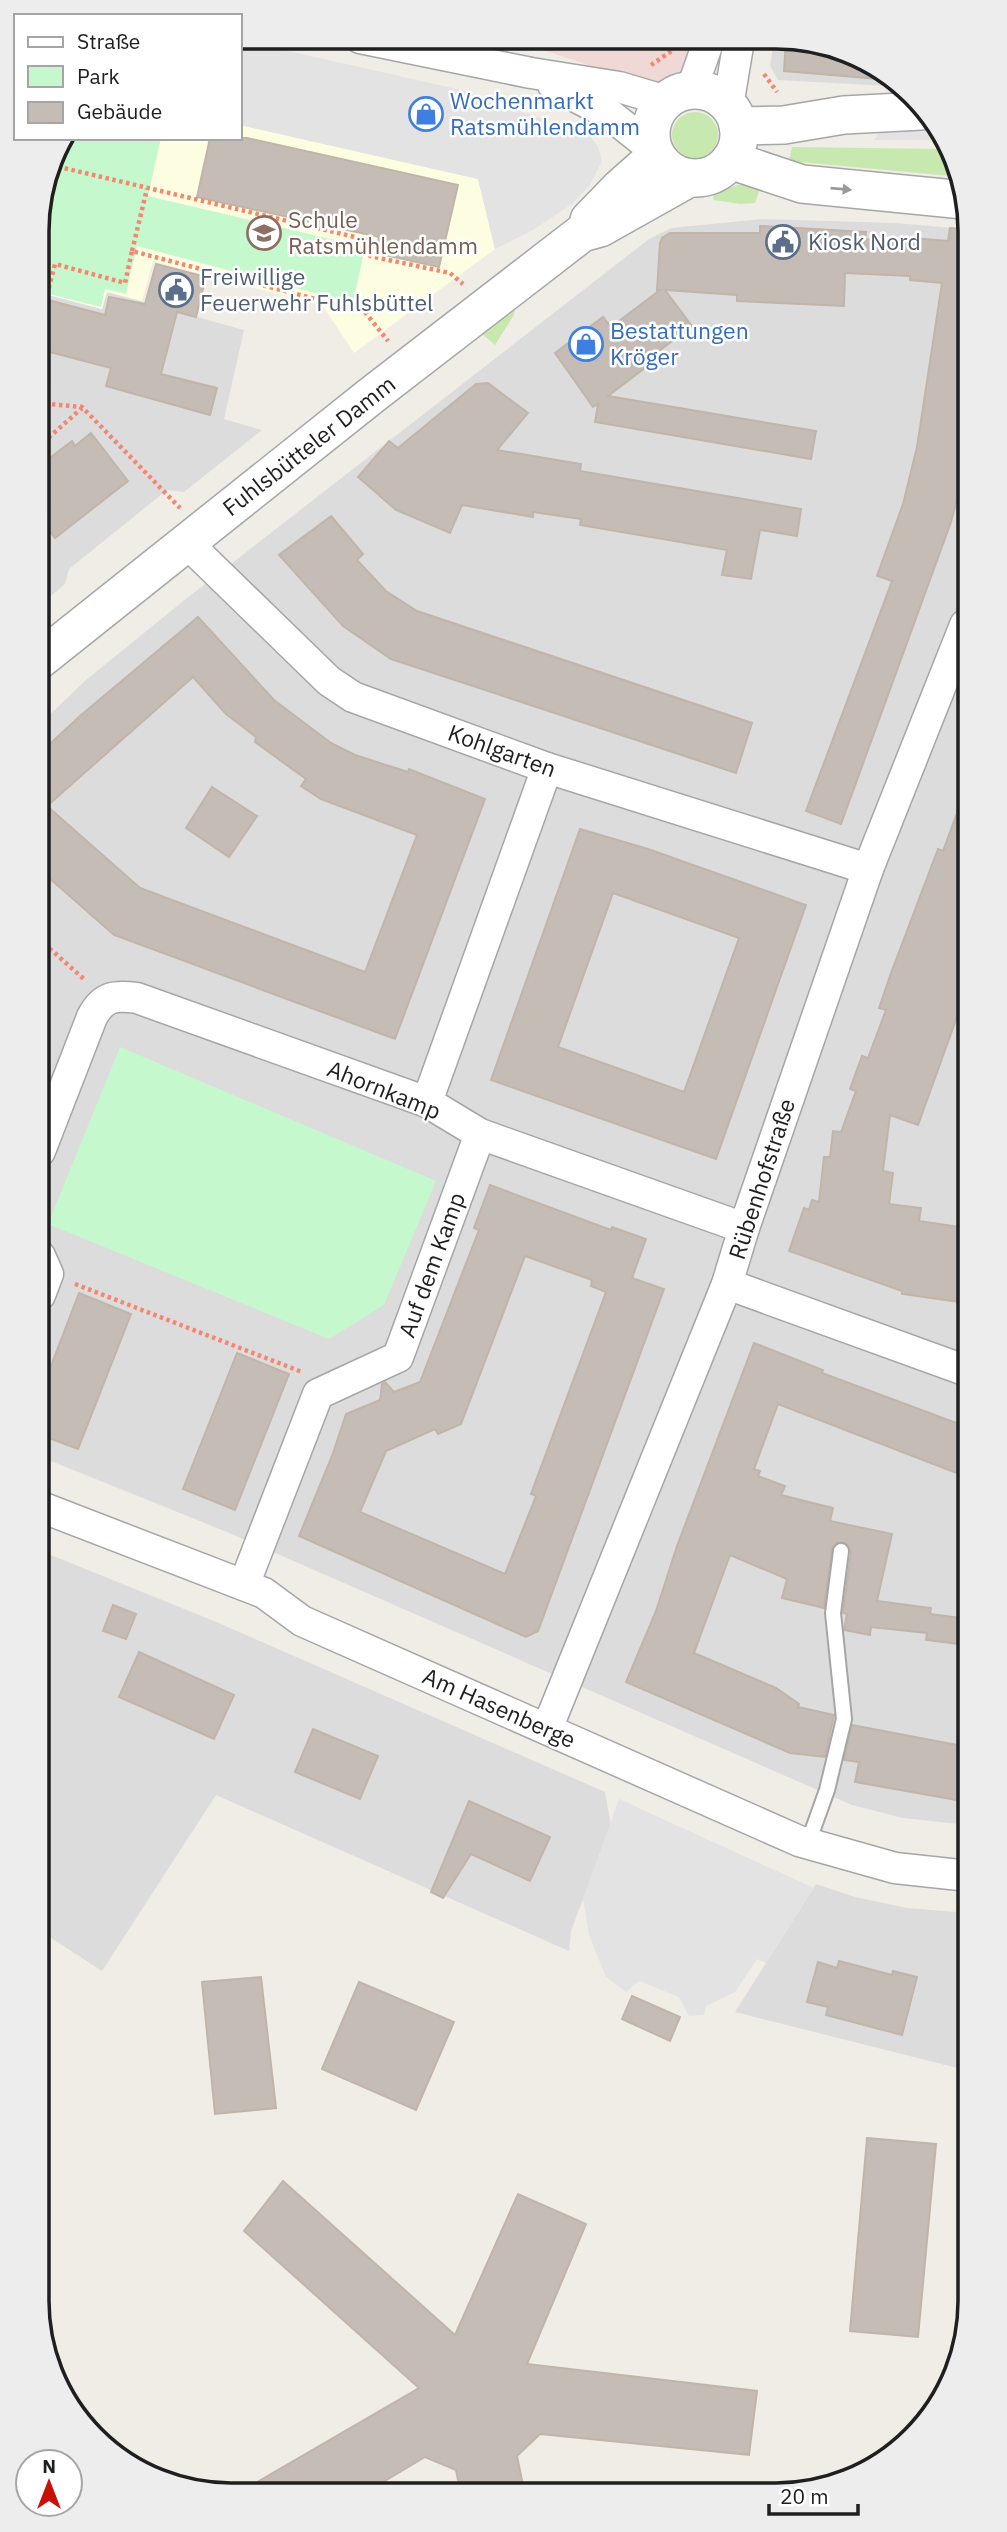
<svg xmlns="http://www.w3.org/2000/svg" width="1007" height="2532" font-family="'IBM Plex Sans',sans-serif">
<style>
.residential{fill:#dddcdc}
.commercial{fill:#f0d8d6}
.education{fill:#fdfee1}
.grass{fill:#c7e8ae}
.park{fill:#c5f8cc}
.parking{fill:#e3e3e3}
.building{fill:#c4bcb5;stroke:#c1b5a9;stroke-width:2;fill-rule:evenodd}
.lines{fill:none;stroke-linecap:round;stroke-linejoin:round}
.service-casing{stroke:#a6a6a6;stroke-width:18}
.minor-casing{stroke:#a6a6a6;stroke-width:33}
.tertiary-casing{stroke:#a6a6a6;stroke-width:40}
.path{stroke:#f58671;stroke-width:4.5;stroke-dasharray:3.5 3.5;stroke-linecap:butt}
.service{stroke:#fff;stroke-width:14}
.minor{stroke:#fff;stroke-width:30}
.tertiary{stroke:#fff;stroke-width:37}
.oneway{fill:#9a9a9a}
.labels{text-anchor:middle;stroke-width:5;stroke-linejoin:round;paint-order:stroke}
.shop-label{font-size:23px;fill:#366cbe;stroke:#fff;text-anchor:start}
.education-label{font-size:23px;fill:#785e54;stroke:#fff;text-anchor:start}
.service-label{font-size:23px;fill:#4e5e75;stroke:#fff;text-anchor:start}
.street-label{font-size:23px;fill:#1f1f1f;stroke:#fff}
.rim{fill:none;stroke:#1f1f1f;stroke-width:3.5}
</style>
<rect width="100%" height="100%" fill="#f0ede6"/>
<g class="residential">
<polygon points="774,40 814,40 906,87 778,80 770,66"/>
<polygon points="762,219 896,223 964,229 968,1825 903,1818 852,1805 227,1532 41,1457 39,725 86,680 187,598 649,239 671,228"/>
<polygon points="37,292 102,309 107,292 244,330 224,419 262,430 184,492 167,490 69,569 65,584 38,607"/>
<polygon points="41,1551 214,1621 605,1792 611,1825 571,1931 569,1951 216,1795 102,1971 42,1932"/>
<polygon points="816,1884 855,1897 907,1908 969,1913 969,2071 735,2012"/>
</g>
<polygon class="commercial" points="535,39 703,40 691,63 678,74 657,84 648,85 531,46"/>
<polygon class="education" points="240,125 478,179 495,249 354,353 323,306 153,261 142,301 107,292 102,309 37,292 37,218 57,145 62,138 240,138"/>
<g class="grass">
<circle cx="695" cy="135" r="23"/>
<polygon points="792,147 944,149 961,177 789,161"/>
<polygon points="762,183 755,203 740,204 714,200 713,194 737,185"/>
<polygon points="515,305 514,315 495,345 480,332"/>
</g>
<g class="park">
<polygon points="62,138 161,138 148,196 365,247 353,303 137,246 126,294 105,289 101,307 37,291 37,218 57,145"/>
<polygon points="120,1047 436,1181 384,1305 329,1339 48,1224"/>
</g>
<g class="parking">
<polygon points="240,40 461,90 590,136 598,147 602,161 590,185 572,204 533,230 495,249 478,179 240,125"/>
<polygon points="925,119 938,140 874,140 880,131"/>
<polygon points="619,1799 814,1888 766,1963 757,1959 735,1992 706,2006 704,2015 689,2016 679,1997 639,1981 626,1992 606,1977 589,1935 583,1899"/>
</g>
<g class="building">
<polygon points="786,40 814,40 891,80 784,71"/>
<polygon points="210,138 247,138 458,185 439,267 376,253 379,237 197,197"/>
<polygon points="760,226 866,232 865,239 912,242 913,238 948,241 950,228 964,229 965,470 951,522 841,824 806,811 892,581 877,576 903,504 917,447 942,283 910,280 910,276 845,273 844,306 737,301 737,295 665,290 692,326 655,354 658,358 608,396 816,431 811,459 595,422 598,404 593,407 555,353 603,317 611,327 660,290 657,290 660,243 662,238 670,233 760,233"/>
<polygon points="156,264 206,277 196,317 177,312 161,374 217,388 210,415 106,386 111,368 38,349 37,297 105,315 109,297 145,304"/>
<polygon points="488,383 528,413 497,450 581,464 580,471 801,509 797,536 760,530 751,579 722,575 727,550 580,525 581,519 533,512 533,517 462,505 450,533 396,510 358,477 389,441 398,448 476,384"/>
<polygon points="91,433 128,481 55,538 48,529 38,535 38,467 72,441 75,446"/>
<polygon points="331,516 363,554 357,560 386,591 417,611 752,723 736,773 391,659 343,626 279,555"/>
<path d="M198 617 274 700 331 743 355 755 408 772 409 769 485 799 395 1039 114 935 39 869V754L80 716ZM193 677 226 714 256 737 255 742 306 779 301 786 321 799 417 835 365 972 140 888 47 806Z"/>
<polygon points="212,787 257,816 229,857 186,828"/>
<polygon points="963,797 966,797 966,992 918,1125 890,1115 883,1171 893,1173 889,1204 921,1208 919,1221 967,1228 967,1303 902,1294 902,1291 789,1251 804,1208 809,1210 812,1200 819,1202 824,1157 830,1157 833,1131 841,1132 856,1091 850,1089 862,1056 868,1058 886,1010 879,1008 891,973 938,849 943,851"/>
<path d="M580 829 648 849 806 905 716 1159 491 1080ZM613 893 739 938 684 1092 558 1047Z"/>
<path d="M490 1185 611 1230 612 1227 646 1239 632 1278 664 1289 538 1631 526 1637 299 1536 332 1456 346 1414 380 1400 382 1384 385 1382 394 1392 420 1382 479 1230 474 1228ZM525 1256 592 1280 591 1286 606 1292 531 1494 536 1496 505 1574 360 1512 386 1451 435 1429 438 1434 461 1424Z"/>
<polygon points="79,1293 131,1314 78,1449 41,1435 41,1392"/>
<polygon points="754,1343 823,1370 822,1373 967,1427 967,1477 778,1404 754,1469 760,1471 758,1476 785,1486 781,1495 833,1508 830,1521 892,1534 877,1601 931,1608 930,1614 968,1619 968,1645 926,1640 927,1633 871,1627 870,1635 844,1630 847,1614 843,1613 851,1552 846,1543 837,1542 832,1549 824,1608 782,1598 787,1579 730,1555 694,1653 776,1688 799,1704 798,1707 834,1715 825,1757 790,1753 626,1682 656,1611 677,1546"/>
<polygon points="237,1353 289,1374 235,1510 183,1489"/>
<polygon points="113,1605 136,1614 126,1639 103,1631"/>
<polygon points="139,1652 234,1695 214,1739 119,1697"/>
<polygon points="852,1725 968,1747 968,1802 855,1782 859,1762 844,1760"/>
<polygon points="313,1729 378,1756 360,1799 295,1772"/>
<polygon points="469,1801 550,1837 530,1881 471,1854 443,1898 431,1892"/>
<polygon points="839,1961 892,1975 893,1971 917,1977 902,2035 826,2015 828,2007 807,2002 818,1962 837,1968"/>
<polygon points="261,1977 276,2108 215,2114 202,1982"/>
<polygon points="359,1982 454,2022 416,2110 322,2069"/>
<polygon points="632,1996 680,2017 670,2041 622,2019"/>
<polygon points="867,2138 936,2144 918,2337 850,2331"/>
<polygon points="283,2181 455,2335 518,2194 586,2224 527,2364 757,2391 749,2455 540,2434 517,2456 524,2490 460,2490 456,2470 425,2457 368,2491 242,2491 419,2388 244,2231"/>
</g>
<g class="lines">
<g class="service-casing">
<polyline id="service" points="808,1843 827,1790 844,1719 833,1613 841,1551"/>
</g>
<g class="minor-casing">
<g id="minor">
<polyline points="360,38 531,73 619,87 666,101"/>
<polyline points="553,85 609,114 653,149"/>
<polyline points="691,91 709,40"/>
<polyline points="728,106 739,40"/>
<polyline points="187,543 329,681 353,697 547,768 868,869"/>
<polyline points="427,1102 547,768"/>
<path d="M40 1151 92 1017C103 996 115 995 137 998L427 1102 480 1134 744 1228"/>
<polyline points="40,1256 48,1274 40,1295"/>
<polyline points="727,1284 967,1371"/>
<polyline points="41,1507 264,1593 302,1621 799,1841 895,1868 969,1876"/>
<polyline points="244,1585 318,1394 398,1357 480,1134"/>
<polyline points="547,1729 727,1284 744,1228 868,869 965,625"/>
</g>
</g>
<g class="tertiary-casing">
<g id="tertiary">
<circle cx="695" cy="134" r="44"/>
<polyline points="738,126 784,125 844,115 921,111"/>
<polyline points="730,160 802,184 964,200"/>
<polyline points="589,220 621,187 656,156"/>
<polyline points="38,661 372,395 582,233 600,228 689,178"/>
</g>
</g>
<g class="path">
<polyline points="651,65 673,50"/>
<polyline points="764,74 777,92"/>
<polyline points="51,165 372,241 370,256 450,273 463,284"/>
<polyline points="132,251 147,189"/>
<polyline points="37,289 48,291 55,264 125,283 132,251 365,312 388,341"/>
<polyline points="38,403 82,407 180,508"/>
<polyline points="38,447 82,408"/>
<polyline points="39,939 85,980"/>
<polyline points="75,1284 302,1372"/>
</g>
<use href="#service" class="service"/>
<use href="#minor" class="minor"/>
<use href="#tertiary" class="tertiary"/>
</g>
<defs><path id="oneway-solid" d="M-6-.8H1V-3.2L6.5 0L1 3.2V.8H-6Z" transform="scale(1.75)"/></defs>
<use class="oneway" href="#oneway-solid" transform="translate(841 189) rotate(5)"/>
<defs>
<g id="shop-ring" transform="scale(1.75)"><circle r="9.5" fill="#fff" stroke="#3f7fe0" stroke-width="1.5"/><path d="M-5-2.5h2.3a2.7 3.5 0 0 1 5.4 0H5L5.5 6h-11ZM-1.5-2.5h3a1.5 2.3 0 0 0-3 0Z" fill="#3f7fe0"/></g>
<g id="school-ring" transform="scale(1.75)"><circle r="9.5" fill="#fff" stroke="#8d6e63" stroke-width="1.5"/><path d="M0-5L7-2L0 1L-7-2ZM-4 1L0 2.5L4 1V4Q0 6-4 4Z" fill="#8d6e63"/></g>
<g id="civic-ring" transform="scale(1.75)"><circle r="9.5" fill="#fff" stroke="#5c6f8a" stroke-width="1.5"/><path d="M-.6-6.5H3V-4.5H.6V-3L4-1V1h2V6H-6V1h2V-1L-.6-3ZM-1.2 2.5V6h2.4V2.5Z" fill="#5c6f8a"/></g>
</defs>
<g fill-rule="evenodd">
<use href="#shop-ring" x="426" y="114"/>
<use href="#school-ring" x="264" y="233"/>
<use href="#civic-ring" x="783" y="242"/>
<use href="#civic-ring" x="176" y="290"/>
<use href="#shop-ring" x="586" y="344"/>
</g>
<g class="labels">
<g class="shop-label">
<text x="450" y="109">Wochenmarkt<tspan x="450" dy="26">Ratsmühlendamm</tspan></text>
<text x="610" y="339">Bestattungen<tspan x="610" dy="26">Kröger</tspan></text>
</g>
<g class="education-label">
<text x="288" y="228">Schule<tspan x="288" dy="26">Ratsmühlendamm</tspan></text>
</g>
<g class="service-label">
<text x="808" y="250">Kiosk Nord</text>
<text x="200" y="285">Freiwillige<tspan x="200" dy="26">Feuerwehr Fuhlsbüttel</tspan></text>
</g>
<g class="street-label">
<text transform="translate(309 446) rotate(-38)" y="8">Fuhlsbütteler Damm</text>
<text transform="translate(502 751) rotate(20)" y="8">Kohlgarten</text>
<text transform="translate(384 1090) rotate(22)" y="8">Ahornkamp</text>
<text transform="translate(762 1179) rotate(-72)" y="8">Rübenhofstraße</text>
<text transform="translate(432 1265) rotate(-70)" y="8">Auf dem Kamp</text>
<text transform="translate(499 1708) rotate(24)" y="8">Am Hasenberge</text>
</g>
</g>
<path d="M0 0H1007V2532H0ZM231 49H776A182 182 0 0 1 958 231V2301A182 182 0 0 1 776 2483H231A182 182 0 0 1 49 2301V231A182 182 0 0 1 231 49Z" fill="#ededed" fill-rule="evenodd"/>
<path class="rim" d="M231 49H776A182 182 0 0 1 958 231V2301A182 182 0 0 1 776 2483H231A182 182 0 0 1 49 2301V231A182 182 0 0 1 231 49Z"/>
<rect x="14" y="14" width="228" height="126" fill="#ffffff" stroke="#a5a5a5" stroke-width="2"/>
<rect x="28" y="37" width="35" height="10" fill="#ffffff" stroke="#a5a5a5" stroke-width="2"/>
<text x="77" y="49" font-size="21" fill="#1f1f1f">Straße</text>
<rect x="28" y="66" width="35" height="21" fill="#c5f8cc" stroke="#a5a5a5" stroke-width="2"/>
<text x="77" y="84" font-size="21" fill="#1f1f1f">Park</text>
<rect x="28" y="102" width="35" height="21" fill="#c4bcb5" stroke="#a5a5a5" stroke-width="2"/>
<text x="77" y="119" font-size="21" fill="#1f1f1f">Gebäude</text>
<g transform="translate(49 2483)"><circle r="33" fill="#ffffff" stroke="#a5a5a5" stroke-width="2"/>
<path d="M0-5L12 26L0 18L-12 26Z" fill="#c81006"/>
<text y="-10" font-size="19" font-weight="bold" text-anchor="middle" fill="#1f1f1f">N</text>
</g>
<path d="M769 2504v10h89v-10" fill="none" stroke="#1f1f1f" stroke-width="3.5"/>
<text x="780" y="2504" font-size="21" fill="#1f1f1f" stroke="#ffffff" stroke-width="5" paint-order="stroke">20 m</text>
</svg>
